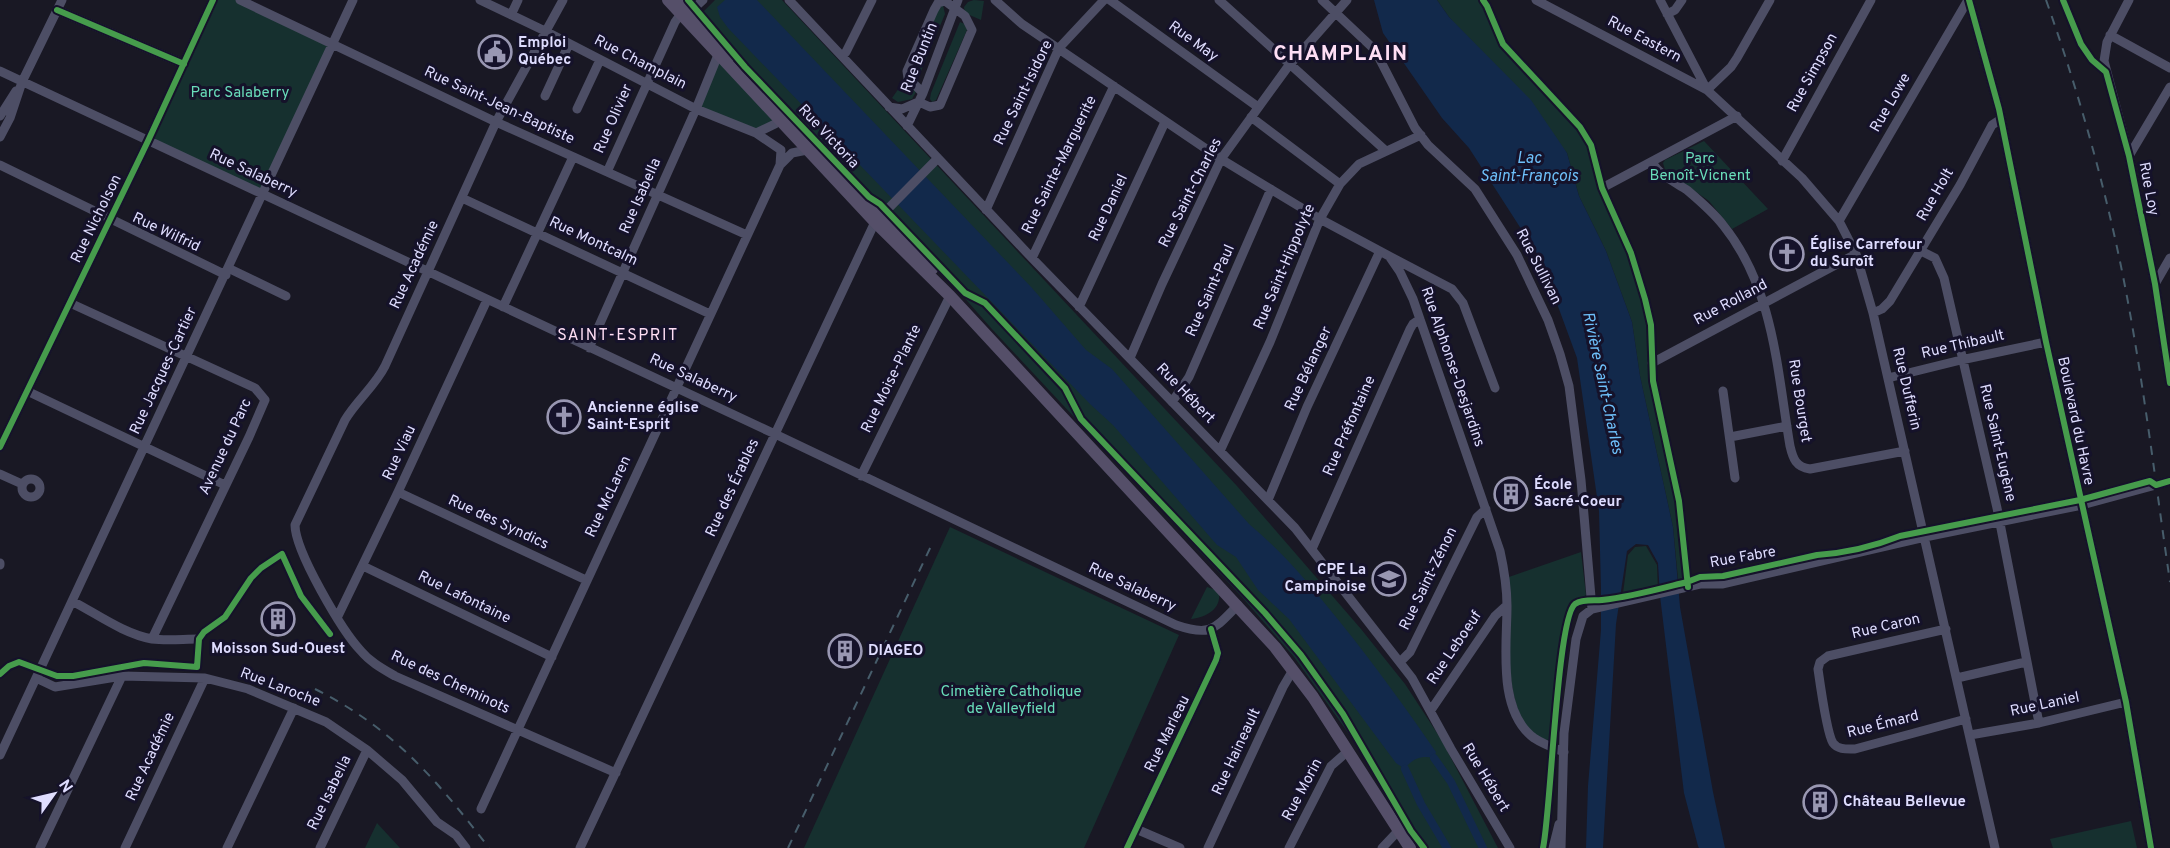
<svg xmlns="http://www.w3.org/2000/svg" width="2170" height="848" viewBox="0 0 2170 848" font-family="Overpass,sans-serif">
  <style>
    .green { fill: #16302f }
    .water { fill: #12294b }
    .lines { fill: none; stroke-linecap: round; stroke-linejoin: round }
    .canal { stroke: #12294b; stroke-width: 8 }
    .minor { stroke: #4d4e65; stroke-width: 9 }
    .major { stroke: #554f69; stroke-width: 12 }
    .rail { stroke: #475d6b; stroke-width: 2; stroke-dasharray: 9 8; stroke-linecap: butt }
    .cycleway-casing { stroke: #15122a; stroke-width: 10 }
    .cycleway { stroke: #469c4c; stroke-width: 6 }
    .labels { text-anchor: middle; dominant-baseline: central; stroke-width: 6; stroke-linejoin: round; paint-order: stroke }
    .street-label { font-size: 15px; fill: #dedcfe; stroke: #15122a }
    .poi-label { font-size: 15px; font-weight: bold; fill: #dedcfe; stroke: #15122a; text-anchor: start }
    .park-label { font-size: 15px; fill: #69ddba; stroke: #15122a }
    .water-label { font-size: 16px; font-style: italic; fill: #6ec0fa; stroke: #15122a }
    .neighbourhood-label { font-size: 16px; letter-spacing: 1.5px; fill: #fedef4; stroke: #15122a }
    .district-label { font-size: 21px; font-weight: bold; letter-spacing: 1.5px; fill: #fedef4; stroke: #15122a }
  </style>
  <rect width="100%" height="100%" fill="#191824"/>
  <!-- green -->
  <path class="green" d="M213,0H240L333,44L263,196L148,141Z
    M715,0H782L1237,486L1361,629L1405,684L1441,739L1498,848H1420L1371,765L1294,657L1241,596L991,328L881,203L745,67L700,15Z
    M974,0L984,1L981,20L965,13L964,7L968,2Z
    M1437,0H1483L1487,6L1503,44L1580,127L1591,145L1602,188L1631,253L1645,299L1651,325L1653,381L1679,501L1687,577L1678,579L1673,527L1640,376L1632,322L1606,251L1579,196L1567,153L1449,17Z
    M943,5L945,14L919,76L913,80L910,77L911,69L939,7Z
    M960,22L967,25V30L936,100L932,102L930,99L931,93Z
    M718,55L779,121L756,133L696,109Z
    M904,81L917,90L912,99L898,102L892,98Z
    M1704,141L1768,209L1732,229L1709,201L1665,170L1663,163L1665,160Z
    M950,527L1179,635L1084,848H804Z
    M1646,546L1657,565L1658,592L1622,601L1628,555L1635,547Z
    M1581,552L1586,595L1572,605L1565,615L1551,740C1498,739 1509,613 1509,577Z
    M1207,587L1216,590L1219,594C1221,610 1204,618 1191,619Z
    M2131,821L2137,848H2053L2050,839Z
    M377,823L400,848H365Z"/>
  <!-- water -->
  <path class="water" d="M725,0H757L1032,288L1086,350L1112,369L1249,524C1284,553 1312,587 1340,622C1374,664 1405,707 1436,752L1434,758C1422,755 1412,758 1405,769L1396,763L1289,619L1258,590L1236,557L1217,545L1113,425L1090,404L728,28L720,17L717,7Z
    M1374,0H1437L1449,17L1531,100L1567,153L1579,196L1606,251L1632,322L1640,376L1673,527L1680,607L1713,792L1725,848H1699L1698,846L1684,793L1660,596L1658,563L1648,545L1636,544L1627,551L1616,624L1603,848H1586L1588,786L1601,630V589L1599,511L1577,358L1552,290L1536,252L1469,148L1442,118L1383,33Z"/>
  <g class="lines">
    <!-- canal -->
    <path class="canal" d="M1434,758L1451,782L1483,848
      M1405,769L1421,804L1447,848"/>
    <!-- minor -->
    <path class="minor" d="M240,0L496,122L747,235
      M480,0L545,31L696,109L756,133L781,150L780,165L481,809
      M563,0L496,122L385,366C375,386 357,400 345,420L295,525C295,551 342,631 361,651C370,662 383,669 395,676L616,773
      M789,0L1032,258L1295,528L1412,678L1451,749L1510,848
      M995,0L1022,24L1221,159L1320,219L1389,256L1400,272L1413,299L1500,551C1504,569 1507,588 1507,606C1507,645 1497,711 1534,738C1543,744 1554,748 1564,752
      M1110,0L1258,107
      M1219,0L1386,151
      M1322,0L1375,50L1415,128L1428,145L1475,189L1517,255L1548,320L1560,354L1569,386L1581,480L1592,609
      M1536,0L1707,90L1731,67L1737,58L1770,0
      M1660,0L1707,90L1802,178L1839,221L1856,254L1873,313L1995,848
      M1969,0L1999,109L2046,342L2126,702L2151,848
      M2129,0L2107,42L2104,61L2129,156L2155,284L2170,383
      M57,10L184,64
      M691,11L703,0
      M1667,14L1675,10L1682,0
      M511,15L518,0
      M2110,35L2170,68
      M842,56L846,52L872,0
      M0,71L775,434L1176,625C1211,637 1214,629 1238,605
      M545,96L569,44
      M919,102L930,107L940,105L972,30L965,16L945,1L938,3L934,10L907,71L908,78L923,93
      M889,107L902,109L918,102
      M577,109L600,60
      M0,116L16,91
      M1251,117L1340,184
      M907,126L923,93L958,0
      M756,133L775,124L785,116
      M0,137L10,118L22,82L62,0
      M2129,156L2170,87
      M1782,161L1871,0
      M1652,162C1659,175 1675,182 1687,190C1700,201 1713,212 1723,225C1774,288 1777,370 1790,446C1793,459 1796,467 1810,469L1905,451
      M0,165L226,275
      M780,165L792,153L807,150
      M607,172L675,22L680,15
      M1602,188L1737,116
      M462,198L710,314
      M986,210L1059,48L1104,0
      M1839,221L1968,0
      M1921,251L1935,258L1944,278L1997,508L2039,723
      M1389,256L1452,289L1463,303L1495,388
      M1032,258L1114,86
      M228,268L286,296
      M2155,284L2170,258
      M70,303L255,388L265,400L249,437L152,639
      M503,307L573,157
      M1079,307L1165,122
      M1873,313L1882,309L1890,301L1960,185L1992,125L2001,119
      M589,348L696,109L718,55
      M1130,358L1162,284L1221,159L1287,68L1347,0
      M1652,363L1856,254
      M1888,378L1961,360L2046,342
      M27,391L225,485
      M1723,391L1735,478
      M1172,402L1189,377L1271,189
      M1730,437L1787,426
      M0,447L148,141L213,0
      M1220,451L1270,342L1320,219L1340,184L1359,164L1421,135
      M0,474L22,484
      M861,476L950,296
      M22 488a9 9 0 1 1 18 0a9 9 0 1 1-18 0Z
      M398,492L586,580
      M1268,500L1307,407L1380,251
      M1312,549L1410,329L1413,324L1420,319
      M0,563V565
      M363,566L552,657
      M72,601C97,614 124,634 152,639C168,641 183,639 199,639
      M337,618L398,492L487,300
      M1946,629L1828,656L1820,662L1818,669C1820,683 1827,734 1833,743C1838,750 1847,749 1855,749L1966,719
      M1400,662L1410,652L1477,517L1486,509
      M36,678L55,687L122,676L205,678L248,689L326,722L367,750L402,780L437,822L456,835L466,848
      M1957,678L2026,662
      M1431,710L1495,616L1507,605
      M1970,735L2039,723L2126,702
      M0,755L353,0
      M1136,829L1180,848
      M40,848L122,676
      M125,848L205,678
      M227,848L294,708
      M320,848L367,750
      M580,848L875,222L938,158
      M1127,848L1216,660L1218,653L1211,629
      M1208,848L1283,687L1293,670
      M1289,848L1331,766L1348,751
      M1382,848L1399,830
      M1553,848L1559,824
      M1561,848L1564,733L1576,639L1583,616L1592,609L1700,584H1722L1925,537L2082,505L2170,481"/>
    <!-- major -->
    <path class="major" d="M668,0L875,222L950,296L1275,647L1313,697L1410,848
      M682,0L730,56
      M758,86L932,269"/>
    <!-- rail -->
    <path class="rail" d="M2046,0C2078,90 2104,182 2123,276C2143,377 2155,480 2170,582
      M315,689C393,728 437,780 489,848
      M788,848L932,544"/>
    <defs>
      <path id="cycleway" d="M688,0L745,67L869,197L880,204L965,293L985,303L1065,388L1081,419L1265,613L1301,655L1343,714L1411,831L1424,848
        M1483,0L1487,6L1503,44L1580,127L1591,145L1602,188L1631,253L1645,299L1651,325L1653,381L1679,501L1688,587
        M1969,0L1999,109L2046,342L2126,702L2151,848
        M2063,0L2081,44L2092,60L2106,72L2129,156L2155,284L2170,383
        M57,10L184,64
        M0,447L148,141L213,0
        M0,674L9,666L19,662L57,676H73L144,663L197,667L199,639L204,632L225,617L251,578L261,568L282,554L301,596L330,634
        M1127,848L1216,660L1218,653L1211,629
        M1543,848C1551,812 1557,618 1575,604C1583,599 1594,601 1602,600C1631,597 1659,589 1687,582L1700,577L1723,576L1817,555C1844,553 1875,546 1900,536L2080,500L2150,481L2156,485L2170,481"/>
    </defs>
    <!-- cycleway casing -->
    <use href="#cycleway" class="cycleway-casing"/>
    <!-- cycleway -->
    <use href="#cycleway" class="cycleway"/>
  </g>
  <!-- icons -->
  <defs>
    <symbol id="civic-ring" viewBox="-11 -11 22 22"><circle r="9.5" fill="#15122a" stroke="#9997b2" stroke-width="1.5"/><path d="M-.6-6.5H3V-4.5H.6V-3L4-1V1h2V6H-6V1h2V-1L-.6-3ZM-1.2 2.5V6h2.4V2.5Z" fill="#9997b2"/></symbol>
    <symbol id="church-ring" viewBox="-11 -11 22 22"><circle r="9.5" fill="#15122a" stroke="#9997b2" stroke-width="1.5"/><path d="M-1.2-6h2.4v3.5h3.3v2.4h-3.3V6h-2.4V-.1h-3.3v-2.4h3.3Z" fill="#9997b2"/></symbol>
    <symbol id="building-ring" viewBox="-11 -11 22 22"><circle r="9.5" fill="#15122a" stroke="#9997b2" stroke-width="1.5"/><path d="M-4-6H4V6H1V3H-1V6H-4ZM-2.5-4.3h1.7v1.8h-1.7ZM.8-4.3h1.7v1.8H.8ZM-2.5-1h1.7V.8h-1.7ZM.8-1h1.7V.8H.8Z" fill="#9997b2"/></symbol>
    <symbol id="school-ring" viewBox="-11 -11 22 22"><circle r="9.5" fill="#15122a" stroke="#9997b2" stroke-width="1.5"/><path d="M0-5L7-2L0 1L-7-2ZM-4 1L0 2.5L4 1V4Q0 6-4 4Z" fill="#9997b2"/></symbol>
  </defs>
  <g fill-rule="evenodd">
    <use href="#civic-ring" x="476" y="33" width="38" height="38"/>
    <use href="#church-ring" x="1768" y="235" width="38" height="38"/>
    <use href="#church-ring" x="545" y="398" width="38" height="38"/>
    <use href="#building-ring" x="1492" y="475" width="38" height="38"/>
    <use href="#school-ring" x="1370" y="560" width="38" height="38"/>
    <use href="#building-ring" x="259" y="600" width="38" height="38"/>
    <use href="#building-ring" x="826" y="632" width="38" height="38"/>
    <use href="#building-ring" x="1801" y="783" width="38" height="38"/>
  </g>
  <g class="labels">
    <!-- street labels -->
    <g class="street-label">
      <text transform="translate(1644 40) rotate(28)">Rue Eastern</text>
      <text transform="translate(1193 42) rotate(36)">Rue May</text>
      <text transform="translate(920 58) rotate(-68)">Rue Buntin</text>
      <text transform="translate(640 63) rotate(27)">Rue Champlain</text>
      <text transform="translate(1813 73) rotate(-61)">Rue Simpson</text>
      <text transform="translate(1024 93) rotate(-64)">Rue Saint-Isidore</text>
      <text transform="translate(1891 103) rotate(-60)">Rue Lowe</text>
      <text transform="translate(499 106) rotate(25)">Rue Saint-Jean-Baptiste</text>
      <text transform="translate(614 119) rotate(-66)">Rue Olivier</text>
      <text transform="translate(828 137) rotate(47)">Rue Victoria</text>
      <text transform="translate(1060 165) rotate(-64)">Rue Sainte-Marguerite</text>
      <text transform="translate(253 174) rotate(25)">Rue Salaberry</text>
      <text transform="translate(2148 189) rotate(79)">Rue Loy</text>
      <text transform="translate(1191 193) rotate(-63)">Rue Saint-Charles</text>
      <text transform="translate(1936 195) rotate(-60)">Rue Holt</text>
      <text transform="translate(641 196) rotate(-66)">Rue Isabella</text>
      <text transform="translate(1109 208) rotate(-65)">Rue Daniel</text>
      <text transform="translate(97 219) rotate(-64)">Rue Nicholson</text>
      <text transform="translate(166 233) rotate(25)">Rue Wilfrid</text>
      <text transform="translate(593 242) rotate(25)">Rue Montcalm</text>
      <text transform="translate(415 265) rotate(-65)">Rue Académie</text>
      <text transform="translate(1285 267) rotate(-67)">Rue Saint-Hippolyte</text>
      <text transform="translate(1538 267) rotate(63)">Rue Sullivan</text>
      <text transform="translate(1211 291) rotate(-66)">Rue Saint-Paul</text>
      <text transform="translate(1731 303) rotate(-28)">Rue Rolland</text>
      <text transform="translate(1963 345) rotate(-13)">Rue Thibault</text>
      <text transform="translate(1452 367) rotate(71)">Rue Alphonse-Desjardins</text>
      <text transform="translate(1309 369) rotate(-65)">Rue Bélanger</text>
      <text transform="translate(164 371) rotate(-65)">Rue Jacques-Cartier</text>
      <text transform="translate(693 379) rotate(25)">Rue Salaberry</text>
      <text transform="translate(892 379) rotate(-64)">Rue Moise-Plante</text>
      <text transform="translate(1906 389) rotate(77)">Rue Dufferin</text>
      <text transform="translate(1185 394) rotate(46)">Rue Hébert</text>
      <text transform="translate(1799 401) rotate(81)">Rue Bourget</text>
      <text transform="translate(2075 421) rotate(78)">Boulevard du Havre</text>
      <text transform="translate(1350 426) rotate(-66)">Rue Préfontaine</text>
      <text transform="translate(1997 443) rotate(77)">Rue Saint-Eugène</text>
      <text transform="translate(226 447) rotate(-65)">Avenue du Parc</text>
      <text transform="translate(400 453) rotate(-65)">Rue Viau</text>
      <text transform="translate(733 488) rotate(-65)">Rue des Érables</text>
      <text transform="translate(609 497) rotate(-65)">Rue McLaren</text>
      <text transform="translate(498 523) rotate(25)">Rue des Syndics</text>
      <text transform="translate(1743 558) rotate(-10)">Rue Fabre</text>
      <text transform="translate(1429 579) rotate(-64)">Rue Saint-Zénon</text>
      <text transform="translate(1132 588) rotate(25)">Rue Salaberry</text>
      <text transform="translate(464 598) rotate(26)">Rue Lafontaine</text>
      <text transform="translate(1886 627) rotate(-13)">Rue Caron</text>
      <text transform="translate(1455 648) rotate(-56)">Rue Leboeuf</text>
      <text transform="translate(450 683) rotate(25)">Rue des Cheminots</text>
      <text transform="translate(280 688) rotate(21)">Rue Laroche</text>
      <text transform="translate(2045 705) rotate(-12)">Rue Laniel</text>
      <text transform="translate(1883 725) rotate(-14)">Rue Émard</text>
      <text transform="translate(1168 734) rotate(-64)">Rue Marleau</text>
      <text transform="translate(1237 752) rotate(-65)">Rue Haineault</text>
      <text transform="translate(151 757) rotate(-65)">Rue Académie</text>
      <text transform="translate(1485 778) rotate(59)">Rue Hébert</text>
      <text transform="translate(1303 790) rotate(-62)">Rue Morin</text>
      <text transform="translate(330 793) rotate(-64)">Rue Isabella</text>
    </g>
    <!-- poi labels -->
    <g class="poi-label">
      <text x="518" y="43">Emploi<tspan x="518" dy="17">Québec</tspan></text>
      <text x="1810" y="245">Église Carrefour<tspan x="1810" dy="17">du Suroît</tspan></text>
      <text x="587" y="408">Ancienne église<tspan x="587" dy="17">Saint-Esprit</tspan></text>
      <text x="1534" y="485">École<tspan x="1534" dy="17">Sacré-Coeur</tspan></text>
      <text x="1366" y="570" text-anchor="end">CPE La<tspan x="1366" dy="17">Campinoise</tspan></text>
      <text x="278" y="649" text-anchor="middle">Moisson Sud-Ouest</text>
      <text x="868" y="651">DIAGEO</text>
      <text x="1843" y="802">Château Bellevue</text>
    </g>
    <!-- park labels -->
    <g class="park-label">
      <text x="240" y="93">Parc Salaberry</text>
      <text x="1700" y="159">Parc<tspan x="1700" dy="17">Benoît-Vicnent</tspan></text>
      <text x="1011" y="692">Cimetière Catholique<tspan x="1011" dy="17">de Valleyfield</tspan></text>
    </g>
    <!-- water labels -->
    <g class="water-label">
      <text x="1529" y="159">Lac<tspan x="1529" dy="18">Saint-François</tspan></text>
      <text transform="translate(1602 383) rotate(78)">Rivière Saint-Charles</text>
    </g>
    <!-- neighbourhood labels -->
    <g class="neighbourhood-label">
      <text x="618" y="336">SAINT-ESPRIT</text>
    </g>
    <!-- district labels -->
    <g class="district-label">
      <text x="1341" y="54">CHAMPLAIN</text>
    </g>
  </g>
  <!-- north arrow -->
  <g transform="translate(54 794) rotate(56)" stroke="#15122a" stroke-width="4.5" paint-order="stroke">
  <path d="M0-4.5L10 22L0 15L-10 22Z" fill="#dedcfe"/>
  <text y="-9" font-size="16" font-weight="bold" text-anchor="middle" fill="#dedcfe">N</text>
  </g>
</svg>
